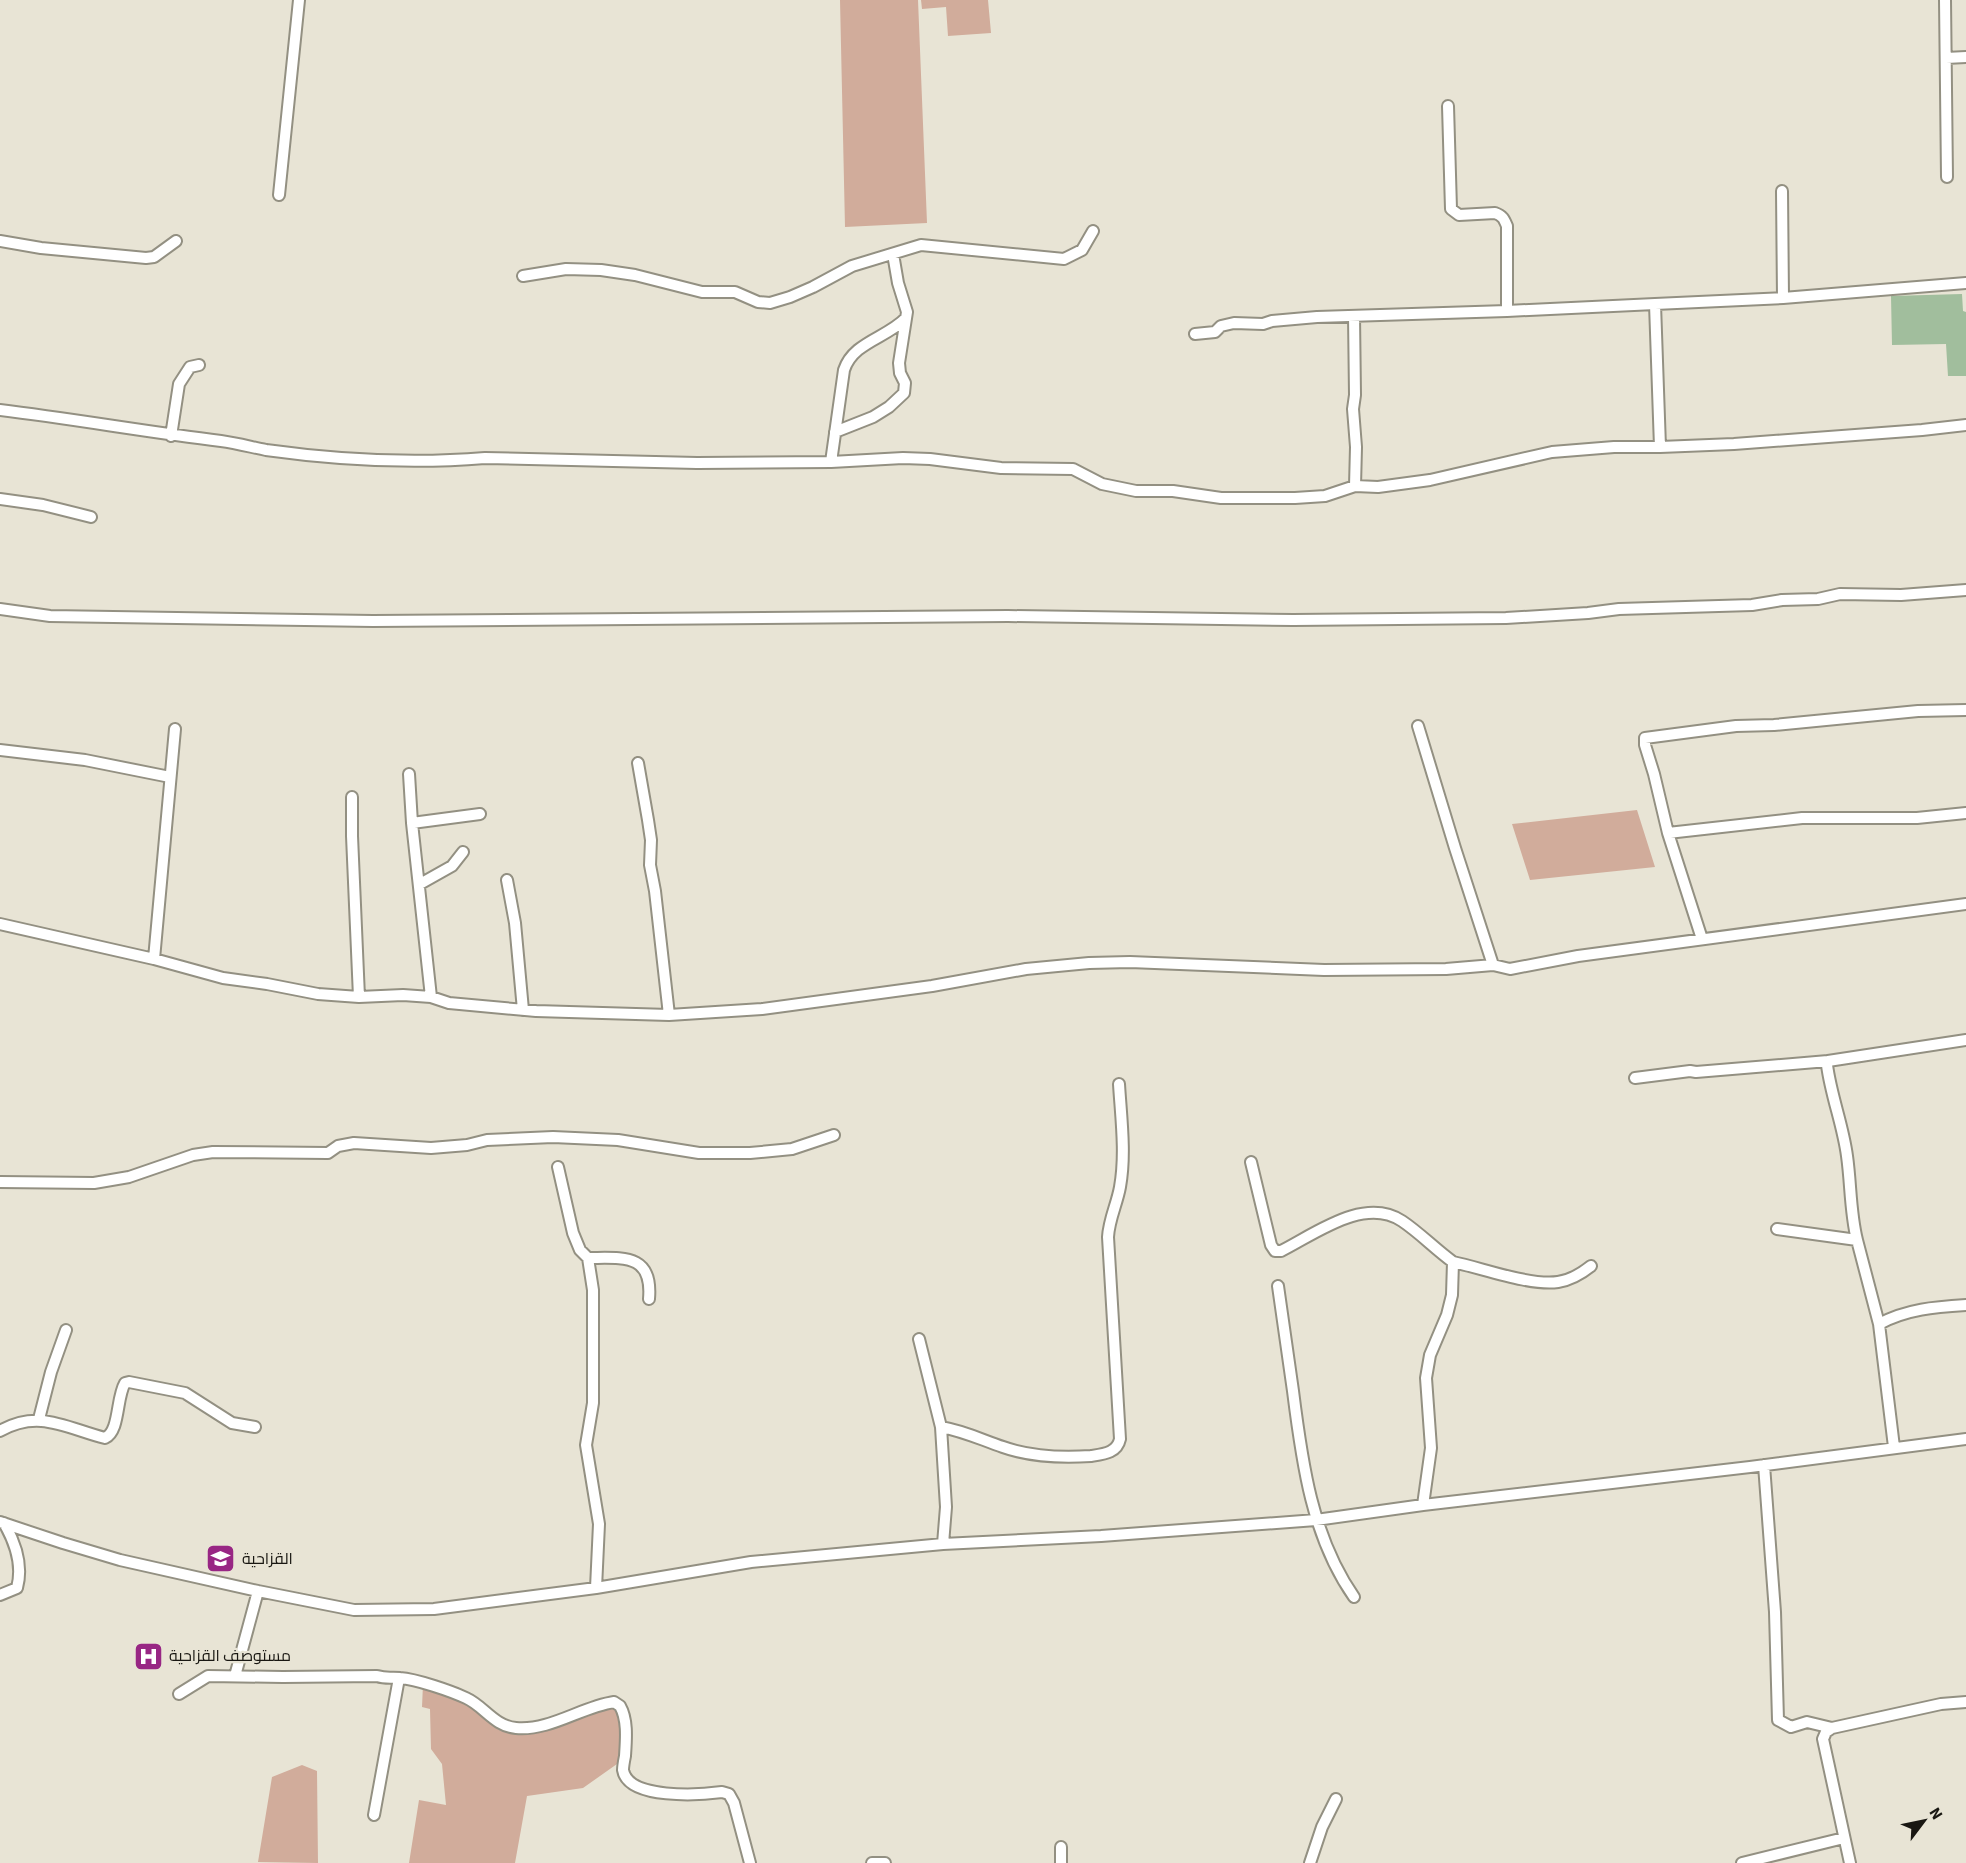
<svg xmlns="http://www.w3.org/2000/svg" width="1966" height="1863" viewBox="0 0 1966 1863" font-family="'Source Sans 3',Cairo,sans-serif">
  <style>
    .green { fill: #d1ac9b }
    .water { fill: #a1be9d }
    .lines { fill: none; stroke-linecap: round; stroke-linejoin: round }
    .minor-casing { stroke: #939082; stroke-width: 14 }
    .minor { stroke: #fff; stroke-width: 10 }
    .labels { text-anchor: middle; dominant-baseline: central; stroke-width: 4.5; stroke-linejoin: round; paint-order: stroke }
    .poi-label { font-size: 16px; fill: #191712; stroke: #e8e4d5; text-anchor: start }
  </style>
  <rect width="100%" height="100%" fill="#e8e4d5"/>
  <!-- green -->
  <path class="green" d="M840,0H918L927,223L845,227Z
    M921,0H988L991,33L948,36L946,7L922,9Z
    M1637,810L1655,867L1530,880L1512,824Z
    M423,1684L459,1687L458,1695L490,1716L528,1728L614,1702L625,1720V1736L617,1764L583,1788L527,1796L515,1863H409L419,1800L446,1805L442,1764L431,1749L430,1709L422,1707Z
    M302,1765L317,1771L318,1863L258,1862L272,1777Z"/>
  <!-- water -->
  <path class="water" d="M1962,294L1963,311L1966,312V376H1948L1946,344L1892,345L1891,296Z"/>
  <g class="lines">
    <defs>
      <path id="minor" d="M1945,0L1947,177
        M1946,58L1966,57
        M1448,106L1451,209L1459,215L1495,213C1503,216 1504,219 1507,226V311L1655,304
        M1782,191L1783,298L1966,283
        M279,195L299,0
        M0,241L41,248L146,258L154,257L176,241
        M523,276L566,269L601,270L635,275L702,292H735L758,302L770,303L790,297L813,287L852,266L921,245L1064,259L1082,250L1093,231
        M1783,298L1655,304L1660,447L1734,444L1922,430L1966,425
        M1354,316L1355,395L1353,409L1356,447L1355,486
        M1195,334L1215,332L1221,326L1234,323L1263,324L1272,321L1317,317L1507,311
        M0,410C74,419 147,432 221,441C236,443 251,447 266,450C338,460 413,464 485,458L697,463L831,462L903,458L930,459L1001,468L1073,469L1102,484L1136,491H1173L1221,498H1295L1325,496L1355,486L1378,487L1430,480L1552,452L1614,447H1660
        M835,432L873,417L889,407L904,393L905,383L900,373L899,363L907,312L898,283L893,254
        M171,436L179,384L190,367L199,365
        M831,462L844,370C853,342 887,338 906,318
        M0,499L43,505L91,517
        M0,609L50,616L373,621L1008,616L1293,620L1506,618L1588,613L1619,609L1752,605L1782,600L1818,599L1840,594L1901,595L1966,590
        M1966,710L1918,711L1774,725L1736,726L1645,738V745L1654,774L1668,833L1802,818H1917L1966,813
        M1418,726L1455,848L1493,965
        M0,750L85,760L170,777
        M638,763L648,820L651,840L650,865L655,891L669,1015
        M409,774L412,823L431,997
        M352,797V836L359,997
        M412,823L480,814
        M1668,833L1702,939
        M507,880L515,923L523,1010
        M420,884L452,866L463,852
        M0,924L154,959L223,978L267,984L318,994L359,997L403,995L431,997L449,1003L536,1011L669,1015L762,1009L932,986L1026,969L1089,963L1130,962L1324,970L1446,969L1493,965L1510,969L1578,956L1966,904
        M154,959L175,729
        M1635,1078L1690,1071L1696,1072L1828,1061
        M1251,1162L1271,1245L1275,1251H1281C1315,1234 1364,1196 1402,1221C1420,1233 1435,1249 1453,1262
        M558,1167L573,1233L580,1250L588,1258L593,1290V1403L586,1445L599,1524L596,1588
        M0,1182L94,1183L129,1177L193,1155L213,1152L328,1153L338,1146L354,1143L431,1148L467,1145L487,1140L553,1137L618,1140L699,1153H750L792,1149L834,1135
        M1777,1229L1857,1240L1879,1324L1894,1447
        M1857,1240C1850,1212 1851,1184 1847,1156C1843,1125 1831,1096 1827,1065L1828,1061L1966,1040
        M588,1258C623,1258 653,1253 649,1299
        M1278,1286C1283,1321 1288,1356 1293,1391C1302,1463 1312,1537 1354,1597
        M1879,1324C1907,1309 1935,1307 1966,1305
        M919,1339L941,1427L946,1507L943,1544
        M39,1419L51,1372L66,1330
        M941,1427C964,1431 982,1440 1003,1447C1031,1457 1061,1458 1091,1456C1104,1454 1117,1453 1120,1439L1108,1237C1109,1219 1117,1204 1120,1187C1126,1154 1121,1117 1119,1084
        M0,1431C39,1409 66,1428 105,1438C120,1431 116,1398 125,1383L129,1382L185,1393L232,1423L255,1427
        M1764,1465L1775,1612L1778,1720L1791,1727L1807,1722L1832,1728
        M1423,1505L1431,1448L1426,1378L1430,1355L1447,1315L1452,1295L1453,1262C1482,1268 1530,1286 1558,1282C1571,1280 1581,1274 1591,1266
        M0,1522L63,1543L120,1560L258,1591L354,1610L434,1609L596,1588L751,1562L943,1544L1101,1536L1316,1520L1423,1505L1750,1467L1966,1439
        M0,1595L17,1588C23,1566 15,1542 4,1523
        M235,1676L258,1591
        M179,1694L208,1676L283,1677L377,1676C386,1679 392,1677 400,1678C416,1679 451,1691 466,1698C484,1706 494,1726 516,1728C550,1731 581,1707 614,1702L620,1706C628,1720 626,1740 625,1756C624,1761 623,1766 623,1770C628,1800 700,1795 722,1792L729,1794L734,1803L750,1863
        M374,1815L399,1678
        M872,1863H885
        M1061,1863V1847
        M1310,1863L1322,1827L1336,1799
        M1742,1863L1844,1838
        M1850,1863L1823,1739L1826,1732L1832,1728L1941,1704L1966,1702"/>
    </defs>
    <!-- minor casing -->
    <use href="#minor" class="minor-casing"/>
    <!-- minor -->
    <use href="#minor" class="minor"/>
  </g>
  <!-- icons -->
  <defs>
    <symbol id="school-square" viewBox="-11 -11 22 22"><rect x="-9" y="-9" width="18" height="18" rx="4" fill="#982684" stroke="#e8e4d5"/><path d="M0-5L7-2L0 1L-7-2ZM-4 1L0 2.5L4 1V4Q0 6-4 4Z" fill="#fff"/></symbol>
    <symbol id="hospital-square" viewBox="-11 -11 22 22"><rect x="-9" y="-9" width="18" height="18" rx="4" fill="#982684" stroke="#e8e4d5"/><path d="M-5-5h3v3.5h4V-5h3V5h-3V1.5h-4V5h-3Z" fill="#fff"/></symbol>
  </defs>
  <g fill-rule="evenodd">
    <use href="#school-square" x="204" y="1542" width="33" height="33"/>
    <use href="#hospital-square" x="132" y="1640" width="33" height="33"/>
  </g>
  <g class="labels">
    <!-- poi labels -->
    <g class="poi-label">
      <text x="242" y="1559">القزاحية</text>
      <text x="169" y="1656">مستوصف القزاحية</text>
    </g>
  </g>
  <!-- north arrow -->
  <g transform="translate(1924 1821) rotate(58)" stroke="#e8e4d5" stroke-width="4.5" paint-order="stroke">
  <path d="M0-4.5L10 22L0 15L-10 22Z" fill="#191712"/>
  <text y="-9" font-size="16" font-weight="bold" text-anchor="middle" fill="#191712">N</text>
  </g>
</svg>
